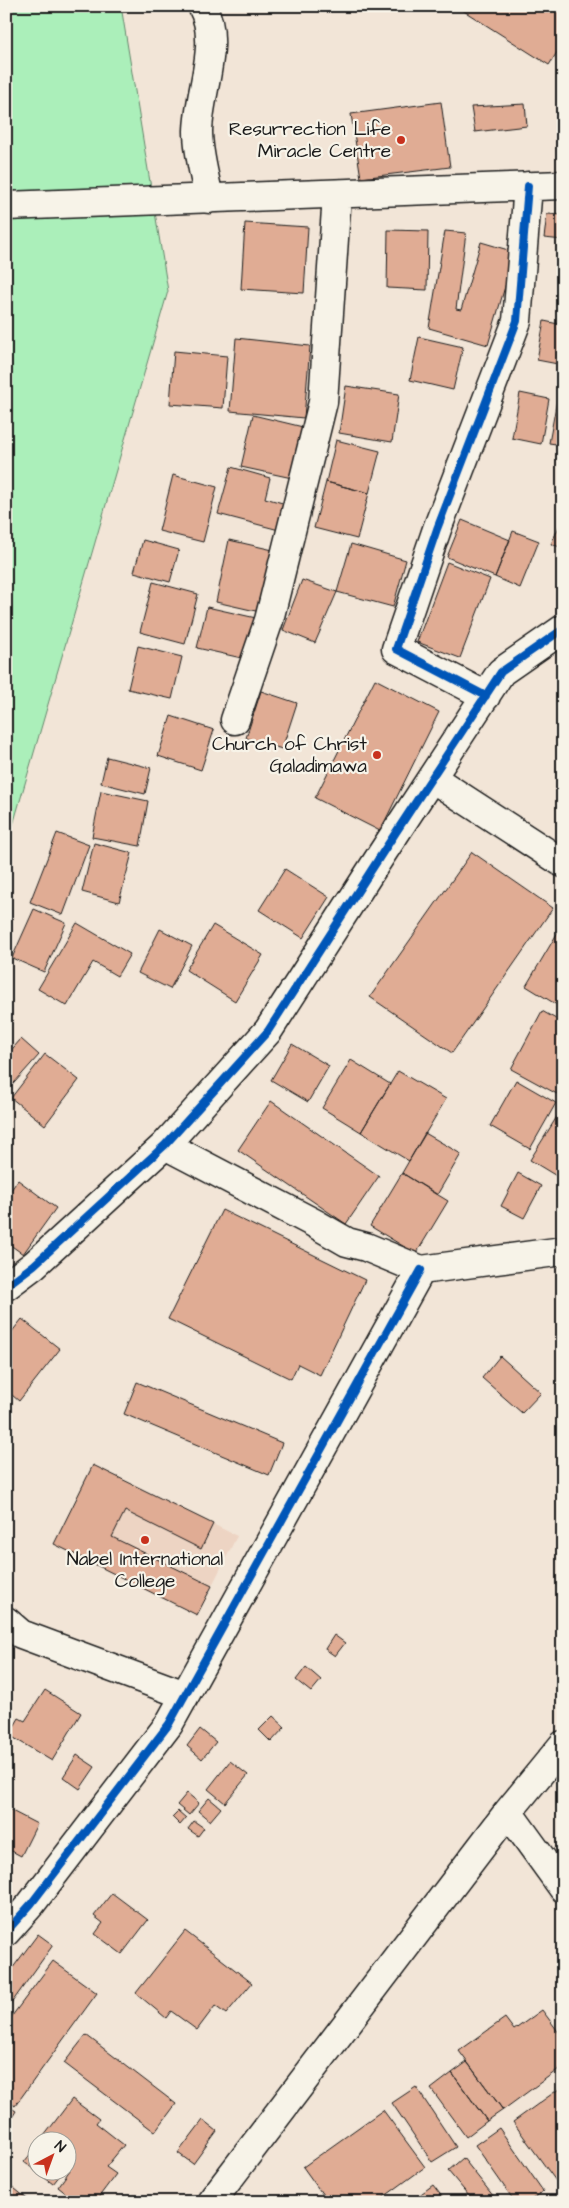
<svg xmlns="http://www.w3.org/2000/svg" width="569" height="2208" viewBox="0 0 569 2208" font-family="'Architects Daughter',sans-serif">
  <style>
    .built { fill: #edd4c3 }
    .green { fill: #abefba; stroke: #64866b }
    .building { fill: #e0ac94; stroke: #1c1c1c }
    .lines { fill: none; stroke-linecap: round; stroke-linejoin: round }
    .street-casing { stroke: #1c1c1c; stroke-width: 31 }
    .street { stroke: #f7f3e8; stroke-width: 28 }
    .cycleway-casing { stroke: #f7f3e8; stroke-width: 11 }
    .cycleway { stroke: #0057b8; stroke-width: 8 }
    .poi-dot { fill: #c8321e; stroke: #f7f3e8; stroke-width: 2 }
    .labels { text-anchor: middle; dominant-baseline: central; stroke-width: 4.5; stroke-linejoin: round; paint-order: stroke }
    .poi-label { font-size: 19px; fill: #1c1c1c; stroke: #f7f3e8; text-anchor: end }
  </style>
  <rect width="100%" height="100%" fill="#f2e5d7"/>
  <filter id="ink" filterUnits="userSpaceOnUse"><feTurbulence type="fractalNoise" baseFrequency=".02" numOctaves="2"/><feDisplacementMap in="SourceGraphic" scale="10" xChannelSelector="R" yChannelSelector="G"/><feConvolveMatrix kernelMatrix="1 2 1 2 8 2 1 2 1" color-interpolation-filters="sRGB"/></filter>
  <g filter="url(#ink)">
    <!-- built -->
    <path class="built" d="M93,1465L237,1536L197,1615L54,1544Z"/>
    <!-- green -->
    <path class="green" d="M6,6H121L168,291L6,849Z"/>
    <!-- building -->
    <path class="building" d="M456,6H563V43L549,65Z
      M441,102L450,167L361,178L351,114Z
      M525,104L527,126L475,132L471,107Z
      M547,214L563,215V240L544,238Z
      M245,223L308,227L304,293L241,289Z
      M388,230L428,231L427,290L387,288Z
      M445,231L466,233L456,309L461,310L481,242L515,252L488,345L429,328Z
      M544,321L563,325V365L537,360Z
      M419,337L463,347L453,390L410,380Z
      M236,338L310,346L304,418L230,411Z
      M174,351L227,356L223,408L170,404Z
      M346,386L399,394L392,442L339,433Z
      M520,393L549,399L541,444L512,438Z
      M557,400L563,401V445L549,443Z
      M253,415L303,427L292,478L241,467Z
      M336,440L380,451L369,493L326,482Z
      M231,467L270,478L265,498L286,504L279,530L218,514Z
      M173,475L217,487L203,542L159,531Z
      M326,482L369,493L357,539L314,528Z
      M563,518V548L551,544Z
      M462,520L510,540L495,577L447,557Z
      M513,531L539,541L520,588L495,577Z
      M143,540L179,550L170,582L134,572Z
      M229,540L273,550L260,612L216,602Z
      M351,544L406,560L393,607L337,592Z
      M447,562L490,579L460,658L417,642Z
      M302,580L337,592L315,643L283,630Z
      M153,582L198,594L185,644L140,632Z
      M207,607L256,618L246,659L197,648Z
      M138,646L182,657L172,699L128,689Z
      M375,679L439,712L380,831L315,798Z
      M261,691L297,703L282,749L246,738Z
      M171,716L214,730L201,770L158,756Z
      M107,757L151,768L145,794L101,783Z
      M101,791L148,801L140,846L92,837Z
      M57,833L89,845L63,915L30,902Z
      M94,843L132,853L119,902L82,892Z
      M472,852L553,908L452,1053L370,997Z
      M285,869L329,897L303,938L259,910Z
      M34,909L66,923L44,972L12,958Z
      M77,923L130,954L117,976L93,962L67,1006L38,989Z
      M213,925L263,955L235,1001L186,970Z
      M160,929L192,946L170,989L138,973Z
      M558,932L563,935L562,1008L526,986Z
      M542,1011L563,1023V1084L557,1094L511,1069Z
      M21,1039L39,1055L6,1092V1056Z
      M292,1044L329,1066L308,1102L271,1080Z
      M45,1054L79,1080L45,1125L11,1098Z
      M351,1060L390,1084L361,1132L322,1108Z
      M398,1071L446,1099L409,1161L361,1132Z
      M516,1080L556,1103L530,1149L490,1126Z
      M271,1101L379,1176L346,1224L238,1150Z
      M563,1107V1180L530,1160Z
      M425,1133L461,1154L437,1195L402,1173Z
      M402,1173L448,1201L416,1254L370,1226Z
      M518,1173L541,1186L524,1218L501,1206Z
      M18,1180L56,1208L23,1254L6,1242V1197Z
      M222,1210L365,1280L320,1375L298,1364L291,1379L168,1319Z
      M22,1319L60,1349L19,1401L6,1390V1339Z
      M500,1356L541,1393L522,1413L482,1378Z
      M137,1382L282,1443L269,1475L124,1414Z
      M93,1465L213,1524L201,1549L125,1511L112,1537L212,1586L197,1615L54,1544Z
      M334,1635L345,1643L335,1656L325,1649Z
      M306,1667L321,1680L311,1692L296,1680Z
      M45,1690L81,1713L52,1761L9,1735L19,1718L25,1721Z
      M273,1716L285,1727L271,1742L259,1730Z
      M200,1729L216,1742L202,1759L187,1746Z
      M77,1755L95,1767L80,1789L63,1777Z
      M230,1761L248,1775L225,1803L208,1789Z
      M187,1793L199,1803L189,1815L177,1805Z
      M209,1798L221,1808L210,1821L198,1811Z
      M6,1808L37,1824L21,1856L6,1848Z
      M178,1811L186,1818L180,1825L172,1817Z
      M194,1821L204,1828L198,1836L188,1829Z
      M112,1893L148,1920L122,1954L95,1934L103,1923L94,1916Z
      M185,1931L252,1983L226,2014L215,2006L197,2030L171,2011L166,2018L136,1993Z
      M38,1934L53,1945L10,2005L6,2003V1977Z
      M53,1961L97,1993L15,2106L6,2100V2024Z
      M542,2010L563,2038V2066L503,2110L459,2051L505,2018L514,2030Z
      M86,2035L176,2104L155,2132L64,2063Z
      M467,2062L503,2110L487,2121L452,2073Z
      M452,2073L487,2121L466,2137L431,2089Z
      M563,2086V2176L556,2181L513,2122Z
      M416,2087L456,2147L432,2162L392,2103Z
      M72,2099L99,2119L96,2123L124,2145L106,2167L116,2174L95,2202H77L58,2187L70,2170L68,2168V2140H41Z
      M6,2105L16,2111L6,2127Z
      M383,2110L425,2167L377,2202H328L303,2167Z
      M203,2120L217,2131L193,2164L178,2153Z
      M499,2128L543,2191L528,2202H515L475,2145Z
      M38,2145V2170H64L53,2184L24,2162Z
      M463,2158L498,2202H474L448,2171Z
      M9,2184L31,2202H6V2187Z
      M433,2185L446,2202H410Z"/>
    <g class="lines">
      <defs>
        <path id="street" d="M202,6C222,42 199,91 198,131C198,154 205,176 209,199
          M6,206L563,185
          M486,696L396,649L437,529L517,321L528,186
          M235,720L269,620L323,402L337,194
          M432,778L563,863
          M165,1145L314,1223L347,1242L366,1247L421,1270L563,1251
          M6,1286L34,1265L165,1145L268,1031L383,852L501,672L563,629
          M6,1621L21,1634L185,1695
          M508,1812L563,1888
          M6,1932L31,1904L169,1724L421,1270
          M211,2202L508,1812L563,1745"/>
      </defs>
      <!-- street casing -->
      <use href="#street" class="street-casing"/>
      <!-- street -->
      <use href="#street" class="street"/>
      <defs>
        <path id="cycleway" d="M486,696L396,649L437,529L517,321L528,186
          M6,1286L34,1265L165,1145L268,1031L383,852L501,672L563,629
          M6,1932L31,1904L169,1724L421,1270"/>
      </defs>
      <!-- cycleway casing -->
      <use href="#cycleway" class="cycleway-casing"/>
      <!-- cycleway -->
      <use href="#cycleway" class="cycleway"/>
    </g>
  </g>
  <!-- markers -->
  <g class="poi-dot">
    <circle cx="401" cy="140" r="5"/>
    <circle cx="377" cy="755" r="5"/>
    <circle cx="145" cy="1540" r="5"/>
  </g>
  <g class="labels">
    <!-- poi labels -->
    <g class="poi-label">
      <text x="391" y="129">Resurrection Life<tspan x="391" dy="22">Miracle Centre</tspan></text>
      <text x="367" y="744">Church of Christ<tspan x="367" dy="22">Galadimawa</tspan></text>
      <text x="145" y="1559" text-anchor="middle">Nabel International<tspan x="145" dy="22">College</tspan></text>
    </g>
  </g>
  <!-- margin -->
  <rect width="569" height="2208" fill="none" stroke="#f7f3e8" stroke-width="25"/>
  <rect x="12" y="12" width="544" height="2183" fill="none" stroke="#1c1c1c" stroke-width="2" filter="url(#ink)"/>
  <!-- north arrow -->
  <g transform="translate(52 2156) rotate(41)"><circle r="24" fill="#f7f3e8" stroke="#9f9d96"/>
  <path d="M0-4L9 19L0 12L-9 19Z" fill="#c8321e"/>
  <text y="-8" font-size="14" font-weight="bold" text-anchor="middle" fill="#1c1c1c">N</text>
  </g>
</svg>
